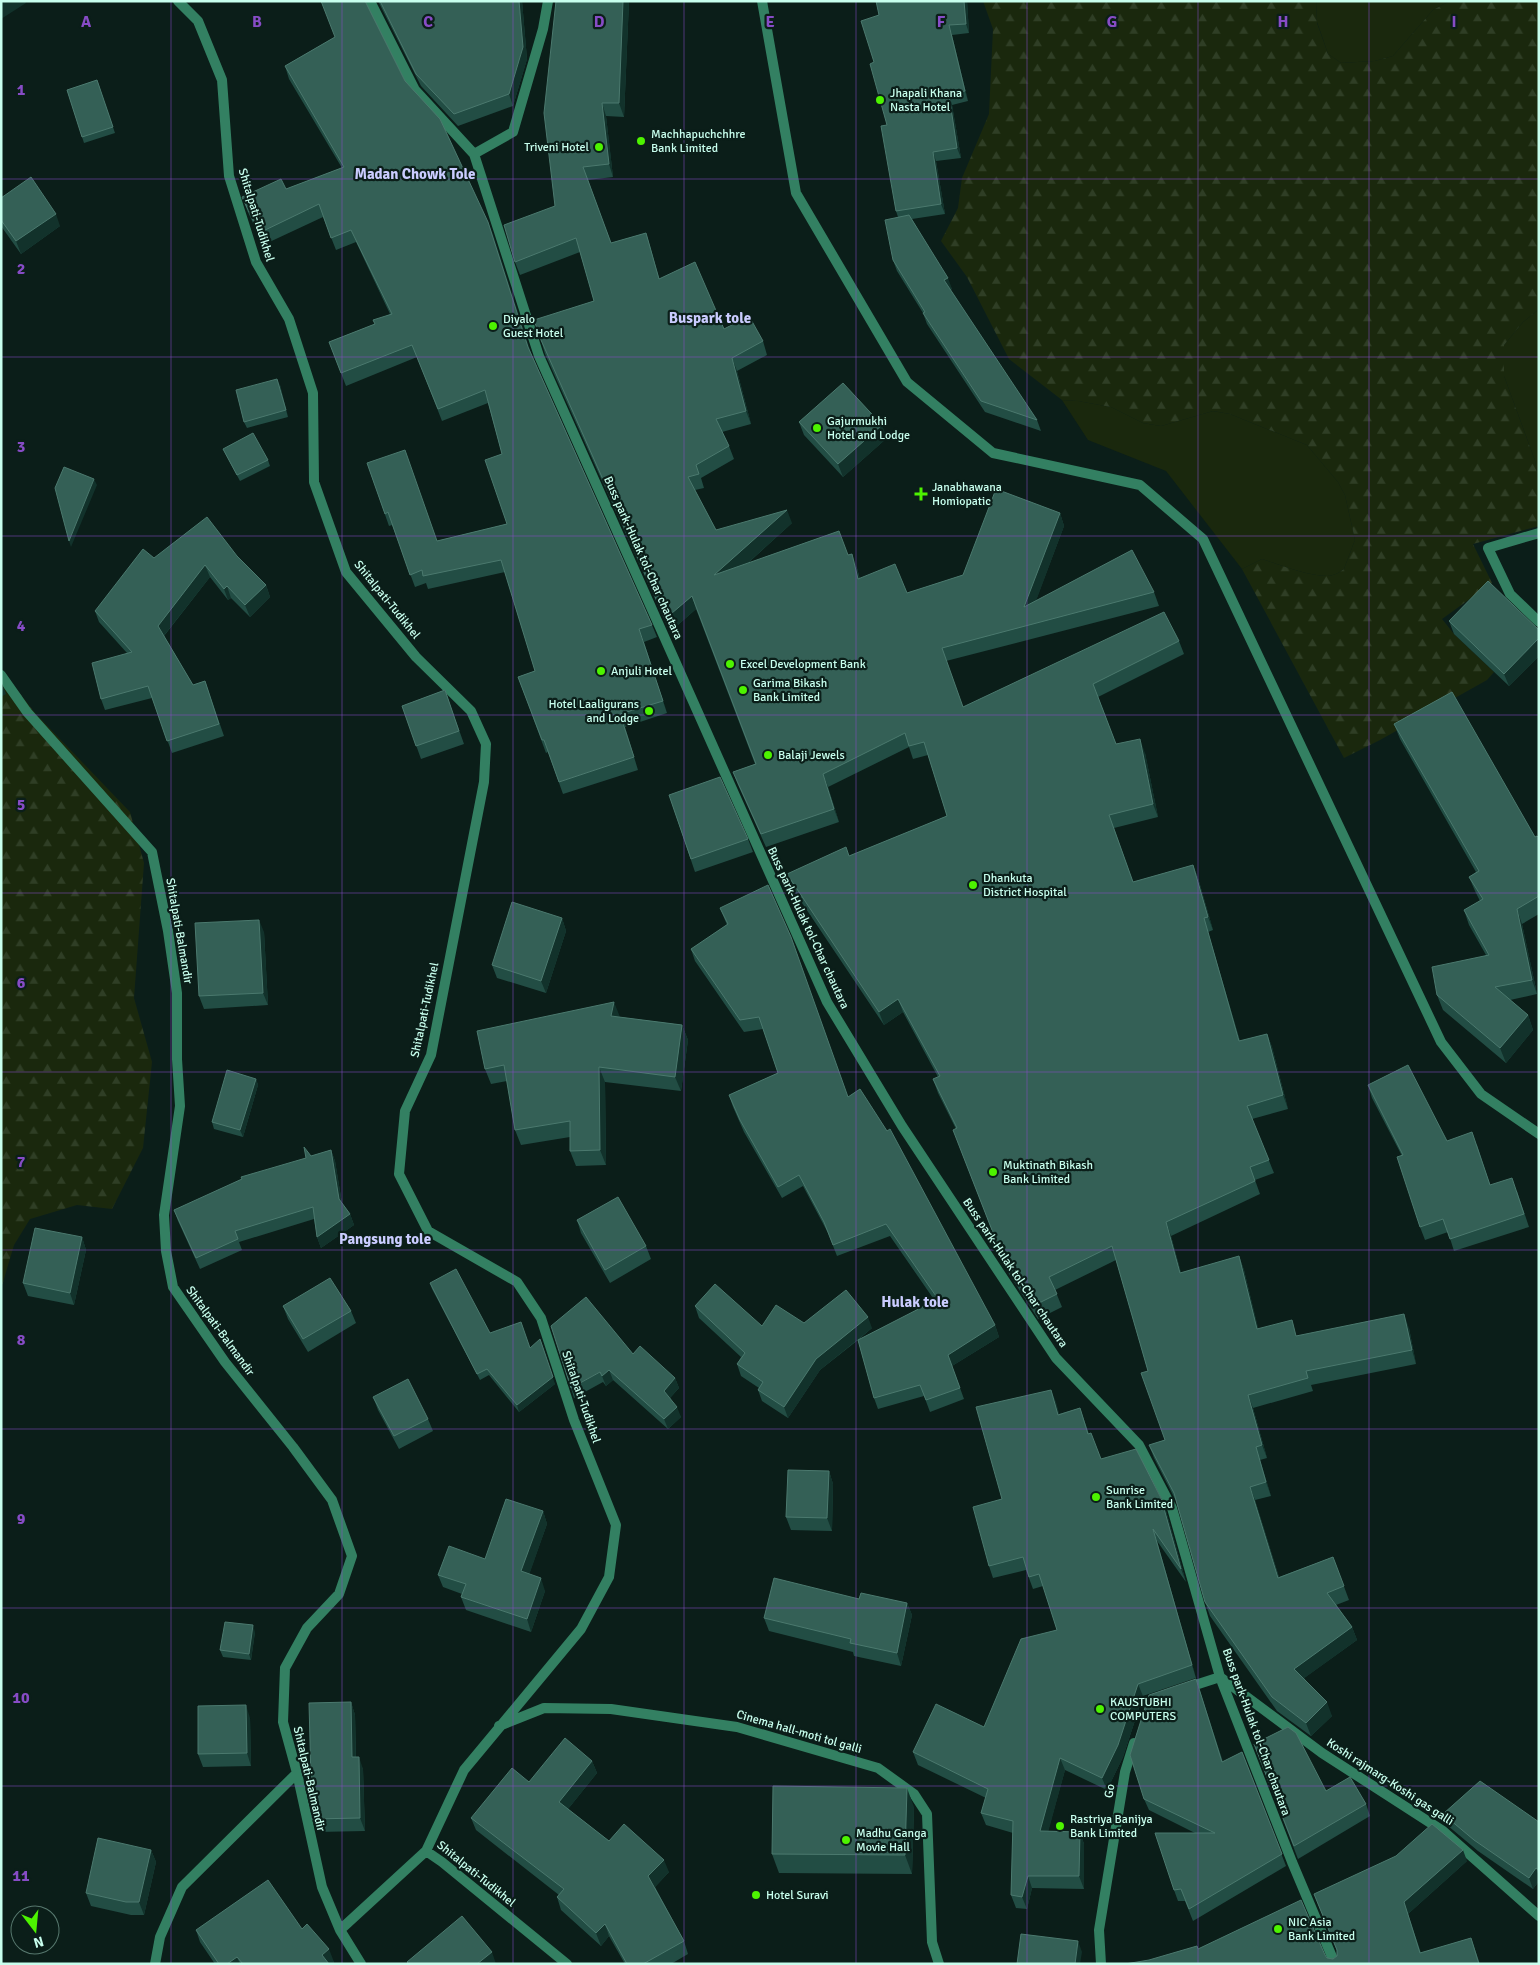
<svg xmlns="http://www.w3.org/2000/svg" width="1540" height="1965" viewBox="0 0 1540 1965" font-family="Signika,sans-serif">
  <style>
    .grass { fill: #1a280d }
    .forest { fill: url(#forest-firs) }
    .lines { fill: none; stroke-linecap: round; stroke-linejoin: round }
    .lane { stroke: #338062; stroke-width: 10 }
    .street { stroke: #338062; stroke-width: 10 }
    .wall { fill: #224d44 }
    .shaded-wall { fill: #12322b }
    .building { fill: #346056; stroke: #4b796e }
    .grid { fill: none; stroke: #874cc6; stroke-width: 1; stroke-opacity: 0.55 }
    .poi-dot { fill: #4df300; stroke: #0b1e19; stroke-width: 2 }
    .labels { text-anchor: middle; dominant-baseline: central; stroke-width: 4.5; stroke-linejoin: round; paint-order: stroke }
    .poi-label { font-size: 12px; fill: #c8ffee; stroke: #0b1e19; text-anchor: start }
    .street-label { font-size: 12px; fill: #c8ffee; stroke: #0b1e19 }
    .quarter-label { font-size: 15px; font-weight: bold; fill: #caccff; stroke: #0b1e19 }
    .grid-label { font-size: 16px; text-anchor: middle; font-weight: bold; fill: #874cc6; stroke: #0b1e19; stroke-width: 4.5; stroke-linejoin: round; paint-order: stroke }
  </style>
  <defs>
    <pattern id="forest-firs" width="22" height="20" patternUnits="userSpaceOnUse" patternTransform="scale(1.25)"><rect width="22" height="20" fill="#1a280d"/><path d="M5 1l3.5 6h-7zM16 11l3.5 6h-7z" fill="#2f3e25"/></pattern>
  </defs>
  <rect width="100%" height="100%" fill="#0b1e19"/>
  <!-- grass -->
  <path class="grass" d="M1316,1H1450L1433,10L1393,56L1375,61L1341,63L1328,54L1317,22Z
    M1539,309V484L1535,461L1504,376V345L1523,322Z
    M1062,400L1078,401L1111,407L1143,423L1161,426L1213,411L1230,414L1307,445L1338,482L1345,495L1355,540L1344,569C1341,571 1337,574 1333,575C1319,580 1277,564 1262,559L1242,569L1166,471L1088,440Z"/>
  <!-- forest -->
  <path class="forest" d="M983,1H1316L1317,23L1328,54L1341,63L1375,61L1393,56L1433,10L1450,1H1539V309L1523,322L1504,345V376L1535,461L1539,484V526L1473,544L1492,583L1442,619L1454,634L1494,672L1487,680L1380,740L1344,758L1242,569L1262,559C1277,564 1319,580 1333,575C1337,574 1341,571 1344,569L1355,540L1345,495L1338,482L1307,445L1230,414L1213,411L1161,426L1143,423L1111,407L1078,401L1062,400L1009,359L967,277L941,241L958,208L962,178L989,114L993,29Z
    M1,669L35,713L130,812L144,863L134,998L152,1062L143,1148L112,1209L77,1205L30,1219L14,1245L1,1289Z"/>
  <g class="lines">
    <!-- lane -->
    <path class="lane" d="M1539,533L1488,548L1510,594L1539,622"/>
    <!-- street -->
    <path class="street" d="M178,1L198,21L222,80L229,176L256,262L289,319L313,393L314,482L346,572L416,657L471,711L486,744L484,782L431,1055L405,1111L399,1174L428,1231L517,1282L541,1318L574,1420L616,1525L609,1577L581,1629L464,1770L426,1851L442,1862L567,1964
      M370,1L415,90L474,154
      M548,1L543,29L513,132L474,154L539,356L827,1002L902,1126L1056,1358L1139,1445L1172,1508L1220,1677L1292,1862L1335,1964
      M762,1L796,193L907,382L993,453L1140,485L1203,539L1441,1042L1481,1094L1539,1134
      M1,675L27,712L152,852L168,931L177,993V1059L180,1106L164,1215L166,1251L173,1287L225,1362L293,1447L332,1500L352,1556L339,1594L307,1628L285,1668L283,1722L297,1773L322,1887L340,1930L361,1964
      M1186,1688L1220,1677L1322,1753L1443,1831L1539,1916
      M499,1726L544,1708L611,1709L737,1727L878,1768L914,1794L927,1814L932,1942L939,1964
      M340,1930L426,1851
      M155,1964L160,1937L182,1887L297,1773
      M1101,1964L1099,1930L1125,1772L1134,1743"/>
  </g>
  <!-- wall -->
  <path class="wall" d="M378,1H522L527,59L513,106L458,126L421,86Z
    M629,1L624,117L606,116L613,177L588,180L611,243L646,233L650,246L659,278L724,329L763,341L767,355L737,371L751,424L722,432L729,446L734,459L701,478L704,488L695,490L716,530L792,523L747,564L848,555L857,568L860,579L907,593L963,575L1060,513L1064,526L1036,600L1154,592L1159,606L946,661L963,707L1179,641L1184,654L1098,697L1116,744L1145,753L1158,817L1114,828L1133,882L1193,865L1198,878L1213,930L1208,932L1240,1041L1267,1034L1272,1047L1288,1109L1252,1119L1274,1173L1255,1180L1260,1194L1171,1236L1181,1273L1239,1256L1244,1270L1258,1329L1297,1336L1409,1328L1416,1364L1311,1385L1313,1391L1253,1408L1267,1458L1260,1460L1271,1496L1255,1500L1279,1577L1333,1557L1349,1600L1336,1605L1352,1627L1357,1640L1304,1678L1332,1716L1311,1736L1277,1711L1210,1616L1205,1602L1176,1501L1154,1458L1149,1445L1165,1440L1148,1371L1116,1260L1055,1290L1062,1307L1038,1319L1009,1274L958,1143L956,1129L938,1093L933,1079L938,1077L903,1012L884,1025L792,888L787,874L850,856L947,816L928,755L913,759L909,747L828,787L839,822L766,847L738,785L733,772L755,764L696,609L670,632L545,354L541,340L594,301L580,252L520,275L515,262L555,206Z
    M876,1H967L969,33L952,35L968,101L952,105L961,158L936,161L945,214L912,219L952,289L950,290L1037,420L1041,431L985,412L927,324L923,313L897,271L893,260L898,217L896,211L887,125L874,62L879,15Z
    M335,37L405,81L488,222L530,351L652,625L657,637L644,642L667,713L625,727L638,770L563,794L548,752L546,753L518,677L535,671L505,572L428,589L426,583L415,587L392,525L389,526L367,463L437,541L507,524L502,454L488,403L442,421L417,357L346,386L329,342L375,324L390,314L356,242L336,250L323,217L263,245L247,210L242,197L286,189L342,168L289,79L285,66Z
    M97,80L115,133L84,143L67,90Z
    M1,198L60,226L21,254L1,226Z
    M280,385L288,417L247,428L244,422Z
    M799,422L887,438L843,477L804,435Z
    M223,449L268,460L270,466L240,481L226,455Z
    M237,556L266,585L270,597L250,617L231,598L228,600L210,577L164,636L193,685L205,681L224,736L172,753L152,698L105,710L101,699L127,653L99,622L95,611L154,558Z
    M1449,621L1539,630V656L1509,686L1454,634Z
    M445,690L464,744L421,759L402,706Z
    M1394,724L1535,837L1539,838V914L1522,924L1537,994L1510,1000L1528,1015L1533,1030L1506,1063L1443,1010L1437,995L1486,955L1469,925L1464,910L1480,901L1475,891L1469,877L1476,872L1400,739Z
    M669,795L748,839L753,852L695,872Z
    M720,908L848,1097L995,1325L999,1337L952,1366L964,1399L930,1412L924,1396L878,1409L874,1398L858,1340L820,1370L788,1418L762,1401L758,1390L759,1388L741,1376L737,1364L741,1357L699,1318L695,1306L762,1326L804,1323L872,1328L858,1340L935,1301L890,1236L837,1256L828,1233L803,1186L782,1198L744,1132L733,1107L729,1095L778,1073L763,1029L744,1032L695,961L691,949L727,925Z
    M562,918L566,931L546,993L497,978L492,965Z
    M264,932L268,1005L204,1009L199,996Z
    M620,1017L682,1025L688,1040L681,1091L605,1082L606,1165L576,1166L570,1151V1137L521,1145L515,1130L507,1081L491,1084L485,1069Z
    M256,1079L258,1085L243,1137L214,1129L212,1122Z
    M1368,1085L1447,1141L1477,1145L1490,1185L1517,1191L1529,1227L1454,1251L1448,1232L1425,1240L1420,1227L1402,1156L1372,1098Z
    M331,1150L335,1161L342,1203L350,1214L354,1225L321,1248L317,1237L314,1219L239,1242L242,1250L200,1269L178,1221L174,1210L311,1156Z
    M577,1220L646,1246L651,1259L610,1283L581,1233Z
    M82,1237L86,1250L74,1305L28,1296L23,1283Z
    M430,1283L490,1333L530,1348L555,1384L519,1412L489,1375L480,1380L432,1289Z
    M283,1306L351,1311L356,1323L308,1352L288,1319Z
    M633,1354L675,1378L679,1388L670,1398L681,1417L668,1429L613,1380L606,1386L603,1382L574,1398L571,1388Z
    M1051,1390L1059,1414L1080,1408L1089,1434L1101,1459L1166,1511L1186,1582L1157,1541L1196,1678L1143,1696L1123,1757L1107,1790L1065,1770L1048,1831L1080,1832L1084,1844V1889L1032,1888L1027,1909L1016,1908L1011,1895L1013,1833L986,1825L981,1813L986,1798L918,1765L913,1752L984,1727L1057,1630L1043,1586L1033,1589L1026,1570L993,1578L989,1566L1002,1499Z
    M373,1397L428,1419L433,1431L399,1449L378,1410Z
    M829,1471L833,1484L832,1531L791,1530L786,1517Z
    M543,1511L547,1524L529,1574L545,1591L531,1632L466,1610L461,1597L462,1594L443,1587L438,1575L485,1559Z
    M859,1599L907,1603L912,1615L901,1666L854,1656L853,1652L769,1631L764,1618Z
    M255,1632L251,1660L223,1657L220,1650Z
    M1200,1691L1223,1762L1242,1752L1286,1866L1193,1921L1185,1901H1178L1174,1890L1195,1833L1149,1810L1144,1799Z
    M351,1702L355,1715L356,1757L363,1769L365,1831L317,1832L312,1819Z
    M250,1718L251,1766L203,1767L198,1754Z
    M1259,1757L1326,1791L1366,1804L1370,1816L1298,1859Z
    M592,1761L597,1773L568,1809L609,1841L669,1872L655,1887L684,1941L688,1954L671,1964H625L609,1936L601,1946L561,1910L557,1897L559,1895L476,1830L471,1818L529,1782Z
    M914,1807L912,1874L779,1873L772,1854Z
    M1443,1814L1539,1822V1881L1533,1889L1478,1851L1447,1825Z
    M151,1850L156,1862L144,1915H131L91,1906L86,1893Z
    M1467,1861L1408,1914L1421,1953L1471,1938L1480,1964L1149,1960L1198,1949L1325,1955L1327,1958L1333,1959L1337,1956V1951L1314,1894Z
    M302,1929L334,1962L332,1964H215L200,1942L196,1930Z"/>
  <!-- shaded-wall -->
  <path class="shaded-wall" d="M5,1H25L26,3L1,19V4Z
    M519,1H522L527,59L513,106L509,94Z
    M623,1H629L624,117L619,103Z
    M964,1H967L969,33L966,24Z
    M949,25L952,35L968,101L965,91Z
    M949,95L952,105L961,158L957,148Z
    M602,103L606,116L613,177L609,164Z
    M933,152L936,161L945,214L941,204Z
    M56,214L60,226L21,254L16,241Z
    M488,222L493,234L533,359L528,347Z
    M948,278L952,289L948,291L944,280Z
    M732,358L737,371L751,424L746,411Z
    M277,379L280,385L288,417L286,410Z
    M882,425L887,438L843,477L838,464Z
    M94,479L97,485L71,547L69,541Z
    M787,510L792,523L719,589L714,575Z
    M1060,513L1064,526L1029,620L1024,607Z
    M852,554L857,568L863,593L858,579Z
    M205,565L210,577L162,638L158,626Z
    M266,585L270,597L250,617L245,605Z
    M227,586L231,598L228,600L224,589Z
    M692,596L696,609L670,632L665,619Z
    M639,629L644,642L667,713Z
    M1539,638V656L1509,686L1504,674Z
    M1,681L6,694L1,697Z
    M620,714L625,727L638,770L634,757Z
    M1140,739L1145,753L1158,817L1153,804Z
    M823,774L828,787L839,822L834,809Z
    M1193,865L1198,878L1213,930L1208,917Z
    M1517,909L1522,924L1537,994L1532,980Z
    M562,918L566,931L546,993L541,981Z
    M1204,918L1208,932L1244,1055L1239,1041Z
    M259,920L264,932L268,1005L263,993Z
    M898,999L903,1012L884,1025L879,1012Z
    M614,1002L620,1017L611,1016Z
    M1528,1015L1533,1030L1506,1063L1500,1048Z
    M682,1025L688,1040L681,1091L675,1077Z
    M1267,1034L1272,1047L1288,1109L1283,1095Z
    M599,1067L605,1082L606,1165L600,1150Z
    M256,1079L258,1085L243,1137L240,1130Z
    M331,1150L335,1161L343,1210L339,1199Z
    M350,1214L354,1225L321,1248L317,1237Z
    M1166,1222L1171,1236L1185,1287L1180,1273Z
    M82,1237L86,1250L74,1305L70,1293Z
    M1239,1256L1244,1270L1262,1343L1257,1329Z
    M1404,1314L1409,1328L1416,1364L1412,1350Z
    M868,1317L872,1328L820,1370L788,1418L784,1407L816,1359Z
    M995,1325L999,1337L952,1366L948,1355Z
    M540,1339L555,1384L519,1412L517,1405Z
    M609,1370L613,1380L606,1386L602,1376Z
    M675,1378L679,1388L667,1401L664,1391Z
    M1051,1390L1056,1402L1063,1427L1058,1415Z
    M1248,1395L1253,1408L1267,1458L1262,1445Z
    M677,1407L681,1417L668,1429L664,1419Z
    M1256,1447L1260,1460L1271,1496L1266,1482Z
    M829,1471L833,1484L832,1531L827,1518Z
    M1250,1487L1255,1500L1283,1591L1278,1578Z
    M1161,1498L1166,1511L1186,1582L1181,1569Z
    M543,1511L547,1524L526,1584L521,1571Z
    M1153,1529L1157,1541L1196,1678L1192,1665Z
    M541,1578L545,1591L531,1632L527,1619Z
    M907,1603L912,1615L901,1666L897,1653Z
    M253,1625L255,1632L251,1660L249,1654Z
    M1352,1627L1357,1640L1299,1682L1294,1669Z
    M1196,1679L1200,1691L1226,1773L1222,1762Z
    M1138,1684L1143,1696L1123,1757L1107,1790L1102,1778Z
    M351,1702L355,1715L356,1770L352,1757Z
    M1327,1702L1332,1716L1311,1736L1306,1723Z
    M246,1705L250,1718L251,1766L247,1753Z
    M359,1757L363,1769L365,1831L360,1818Z
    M1060,1758L1065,1770L1045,1844L1040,1831Z
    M592,1761L597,1773L564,1814L559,1802Z
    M907,1788L914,1807L912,1874L905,1855Z
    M1080,1832L1084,1844V1889L1079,1876Z
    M151,1850L156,1862L144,1915L139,1902Z
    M1463,1850L1467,1861L1408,1914L1424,1964L1404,1902Z
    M664,1860L669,1872L653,1889L648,1876Z
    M1536,1868L1539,1876V1881L1533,1889L1529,1878Z
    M1028,1876L1032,1888L1027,1909L1022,1897Z
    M1,1922L2,1924L3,1964H1Z
    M605,1924L609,1936L601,1946L596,1933Z
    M1078,1941L1082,1952L1080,1964H1075Z
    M329,1949L334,1962L332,1964H325L322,1955Z
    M492,1952L496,1964H477Z
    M237,1957L240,1964H227Z"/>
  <!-- building -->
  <path class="building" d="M321,1H365L405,81L440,119L488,222L528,347L652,625L639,629L663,701L620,714L634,757L559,782L544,740H542L518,677L535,671L501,560L423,576L422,570L410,575L388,512L385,514L367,463L405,450L437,541L507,524L485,460L502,454L485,390L438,409L412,345L341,373L329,342L375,324L373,320L392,314L351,230L331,238L319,204L259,233L242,197L281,179L286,189L344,167L285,66L335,37Z
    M380,1H519L523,47L509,94L454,114L416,74Z
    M556,1H623L619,103H602L609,164L583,167L611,243L646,233L659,279L695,262L724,329L749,316L763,341L732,358L746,411L716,419L729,446L696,465L699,474L688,477L716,530L787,510L714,575L839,531L848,555L852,554L858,579L895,564L907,593L963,575L996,489L1060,513L1024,607L1132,550L1154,592L942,648L963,707L1164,612L1179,641L1093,684L1116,744L1140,739L1153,804L1109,815L1133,882L1193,865L1208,917L1204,918L1239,1041L1267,1034L1283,1095L1247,1106L1269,1160L1250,1167L1255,1181L1166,1222L1180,1273L1239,1256L1257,1329L1292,1320L1296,1336L1404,1314L1412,1350L1306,1371L1308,1378L1248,1395L1262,1445L1256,1447L1266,1482L1250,1487L1278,1578L1333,1557L1344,1586L1327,1593L1352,1627L1294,1669L1327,1702L1306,1723L1272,1697L1205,1602L1174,1493L1149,1445L1165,1440L1141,1373L1148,1371L1112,1246L1049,1277L1057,1294L1033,1306L1004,1261L953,1130L957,1128L933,1079L940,1076L898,999L879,1012L787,874L846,847L849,856L947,816L924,742L909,746L905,733L823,774L834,809L761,834L733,772L756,764L692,596L665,619L541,340L534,320L594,301L576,238L515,262L504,225L555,206L544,113Z
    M876,1H964L966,24L949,25L965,91L949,95L957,148L933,152L941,204L896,211L881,126L887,125L870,64L874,62L861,21L879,15Z
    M97,80L113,127L82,137L67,90Z
    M31,177L56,214L16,241L1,220V198Z
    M909,215L948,278L944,280L1037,420L981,401L923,313L925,312L893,260L885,220Z
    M277,379L286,410L244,422L236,390Z
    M843,383L882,425L838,464L799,422Z
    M253,433L268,460L237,475L223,449Z
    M64,467L94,479L69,541L55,488Z
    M207,517L237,556L266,585L245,605L227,586L224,589L205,565L158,626L193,685L205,681L219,724L167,741L148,686L101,699L92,663L132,652L95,611L143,549L154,558Z
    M1488,581L1539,630V638L1504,674L1449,621Z
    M445,690L459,731L416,746L402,706Z
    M1452,692L1535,837L1537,836L1539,838V896L1517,909L1532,980L1495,987L1528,1015L1500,1048L1437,995L1432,967L1489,955L1464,910L1483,899L1469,877L1479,871L1394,724Z
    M720,777L748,839L691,859L669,795Z
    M768,885L791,937L848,1097L860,1089L887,1131L890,1129L995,1325L948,1355L960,1388L926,1400L920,1385L874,1398L858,1340L938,1299L886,1224L833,1245L824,1222L799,1175L778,1187L740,1120L729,1095L778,1073L759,1017L740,1020L691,949L728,924L720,908Z
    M512,902L562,918L541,981L492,965Z
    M259,920L263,993L199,996L195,923Z
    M614,1002L611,1016L682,1025L675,1077L599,1067L600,1150L570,1151V1121L515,1130L504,1065L485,1069L477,1031Z
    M1408,1065L1447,1141L1472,1132L1490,1185L1512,1178L1524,1214L1450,1239L1443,1219L1420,1227L1397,1157L1403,1155L1368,1085Z
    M227,1070L256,1079L240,1130L212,1122Z
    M304,1147L311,1156L331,1150L339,1199L350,1214L317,1237L313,1207L235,1231L238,1239L196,1258L174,1210L242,1179L241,1177L306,1158Z
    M618,1197L646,1246L605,1270L577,1220Z
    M35,1228L82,1237L70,1293L23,1283Z
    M456,1269L490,1333L521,1322L530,1348L540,1339L553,1377L517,1405L487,1369L477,1374L430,1283Z
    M330,1278L351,1311L303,1339L283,1306Z
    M715,1284L762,1326L776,1305L804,1323L846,1290L868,1317L816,1359L784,1407L758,1390L763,1382L737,1364L745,1353L695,1306Z
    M586,1297L633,1354L640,1346L675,1378L664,1391L677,1407L664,1419L609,1370L602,1376L600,1372L571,1388L551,1326Z
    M408,1379L428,1419L394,1436L373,1397Z
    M1051,1390L1058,1415L1080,1408L1088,1434L1091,1433L1101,1459L1136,1449L1161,1498L1181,1569L1153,1529L1192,1665L1138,1684L1118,1745L1102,1778L1060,1758L1040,1831L1080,1832L1079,1876H1028L1022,1897L1011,1895L1013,1821L981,1813L988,1789L913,1752L936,1704L984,1727L1021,1639L1057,1630L1039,1574L1029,1577L1023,1557L989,1566L973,1507L1002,1499L976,1407Z
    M788,1470L829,1471L827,1518L786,1517Z
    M506,1499L543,1511L521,1571L541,1578L527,1619L461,1597L466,1584L438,1575L449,1546L485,1559Z
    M774,1578L859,1599L861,1593L907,1603L897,1653L850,1643L851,1639L764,1618Z
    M225,1622L253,1625L249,1654L220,1650Z
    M1196,1679L1222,1762L1242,1752L1282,1854L1189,1909L1181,1889L1174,1890L1155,1833H1215L1144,1799L1130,1755L1149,1695Z
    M351,1702L352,1757H359L360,1818L312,1819L309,1703Z
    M246,1705L247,1753L198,1754V1706Z
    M1288,1727L1296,1733L1326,1791L1350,1777L1366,1804L1294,1846L1254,1744Z
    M565,1738L592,1761L559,1802L609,1841L624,1824L664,1860L648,1876L684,1941L643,1964H627L605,1924L596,1933L557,1897L564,1889L471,1818L512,1768L529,1782Z
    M1480,1781L1539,1822V1870L1536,1868L1529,1878L1474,1840L1443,1814Z
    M773,1786L907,1788L905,1855L772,1854Z
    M1432,1824L1463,1850L1404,1902L1420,1953L1471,1938L1479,1964H1125L1149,1960L1197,1946L1198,1949L1301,1900L1325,1955L1327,1958L1333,1959L1337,1956V1950L1314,1894L1396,1856Z
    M98,1838L151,1850L139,1902H126L86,1893Z
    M268,1880L302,1929L307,1924L329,1949L322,1955L329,1964H243L237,1957L227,1964H219L196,1930Z
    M462,1916L492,1952L477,1964H409L407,1962Z
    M1021,1934L1078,1941L1075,1964H1017Z"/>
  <!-- grid -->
  <path class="grid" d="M171,1V1964M342,1V1964M513,1V1964M684,1V1964M856,1V1964M1027,1V1964M1198,1V1964M1369,1V1964M1,179H1539M1,357H1539M1,536H1539M1,715H1539M1,893H1539M1,1072H1539M1,1250H1539M1,1429H1539M1,1608H1539M1,1786H1539"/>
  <!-- markers -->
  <g class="poi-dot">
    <circle cx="880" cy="100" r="5"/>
    <circle cx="641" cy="141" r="5"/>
    <circle cx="599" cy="147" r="5"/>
    <circle cx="493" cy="326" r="5"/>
    <circle cx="817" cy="428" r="5"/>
    <path d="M918.5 486.5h5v5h5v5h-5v5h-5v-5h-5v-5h5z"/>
    <circle cx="730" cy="664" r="5"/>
    <circle cx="601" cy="671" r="5"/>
    <circle cx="743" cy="690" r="5"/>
    <circle cx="649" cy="711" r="5"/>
    <circle cx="768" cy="755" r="5"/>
    <circle cx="973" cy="885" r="5"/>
    <circle cx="993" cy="1172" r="5"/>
    <circle cx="1096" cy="1497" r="5"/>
    <circle cx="1100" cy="1709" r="5"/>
    <circle cx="1060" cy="1826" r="5"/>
    <circle cx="846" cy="1840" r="5"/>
    <circle cx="756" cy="1895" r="5"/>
    <circle cx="1278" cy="1929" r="5"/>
  </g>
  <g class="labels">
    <!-- poi labels -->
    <g class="poi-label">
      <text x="890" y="93">Jhapali Khana<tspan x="890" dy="14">Nasta Hotel</tspan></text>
      <text x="651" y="134">Machhapuchchhre<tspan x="651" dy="14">Bank Limited</tspan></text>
      <text x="589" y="147" text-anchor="end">Triveni Hotel</text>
      <text x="503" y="319">Diyalo<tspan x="503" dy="14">Guest Hotel</tspan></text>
      <text x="827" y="421">Gajurmukhi<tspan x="827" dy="14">Hotel and Lodge</tspan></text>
      <text x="932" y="487">Janabhawana<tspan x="932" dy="14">Homiopatic</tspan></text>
      <text x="740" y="664">Excel Development Bank</text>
      <text x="611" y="671">Anjuli Hotel</text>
      <text x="753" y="683">Garima Bikash<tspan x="753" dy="14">Bank Limited</tspan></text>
      <text x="639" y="704" text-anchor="end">Hotel Laaligurans<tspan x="639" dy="14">and Lodge</tspan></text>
      <text x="778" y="755">Balaji Jewels</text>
      <text x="983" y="878">Dhankuta<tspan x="983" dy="14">District Hospital</tspan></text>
      <text x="1003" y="1165">Muktinath Bikash<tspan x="1003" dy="14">Bank Limited</tspan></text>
      <text x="1106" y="1490">Sunrise<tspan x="1106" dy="14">Bank Limited</tspan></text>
      <text x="1110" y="1702">KAUSTUBHI<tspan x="1110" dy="14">COMPUTERS</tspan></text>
      <text x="1070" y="1819">Rastriya Banijya<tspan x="1070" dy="14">Bank Limited</tspan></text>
      <text x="856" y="1833">Madhu Ganga<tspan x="856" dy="14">Movie Hall</tspan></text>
      <text x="766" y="1895">Hotel Suravi</text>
      <text x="1288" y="1922">NIC Asia<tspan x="1288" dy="14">Bank Limited</tspan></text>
    </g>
    <!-- street labels -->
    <g class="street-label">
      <text transform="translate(256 215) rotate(73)">Shitalpati-Tudikhel</text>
      <text transform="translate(643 558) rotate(66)">Buss park-Hulak tol-Char chautara</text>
      <text transform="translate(387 600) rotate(51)">Shitalpati-Tudikhel</text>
      <text transform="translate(808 928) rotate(65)">Buss park-Hulak tol-Char chautara</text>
      <text transform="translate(179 931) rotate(80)">Shitalpati-Balmandir</text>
      <text transform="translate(425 1010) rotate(-78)">Shitalpati-Tudikhel</text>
      <text transform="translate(1015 1273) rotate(56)">Buss park-Hulak tol-Char chautara</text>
      <text transform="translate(220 1331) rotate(54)">Shitalpati-Balmandir</text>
      <text transform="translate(581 1397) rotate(71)">Shitalpati-Tudikhel</text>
      <text transform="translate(799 1732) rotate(16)">Cinema hall-moti tol galli</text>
      <text transform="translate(1256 1732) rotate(70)">Buss park-Hulak tol-Char chautara</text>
      <text transform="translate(309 1779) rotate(77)">Shitalpati-Balmandir</text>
      <text transform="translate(1390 1782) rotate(33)">Koshi rajmarg-Koshi gas galli</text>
      <text transform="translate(1110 1791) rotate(-81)">Go</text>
      <text transform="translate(476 1874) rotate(39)">Shitalpati-Tudikhel</text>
    </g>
    <!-- quarter labels -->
    <g class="quarter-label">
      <text x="415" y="174">Madan Chowk Tole</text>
      <text x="710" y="318">Buspark tole</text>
      <text x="385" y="1239">Pangsung tole</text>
      <text x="915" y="1302">Hulak tole</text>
    </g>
  </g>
  <g class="grid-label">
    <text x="86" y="27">A</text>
    <text x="257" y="27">B</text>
    <text x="428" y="27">C</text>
    <text x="599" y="27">D</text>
    <text x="770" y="27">E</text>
    <text x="941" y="27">F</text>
    <text x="1112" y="27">G</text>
    <text x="1283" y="27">H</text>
    <text x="1454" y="27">I</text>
    <text x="21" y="95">1</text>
    <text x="21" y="274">2</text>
    <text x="21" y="452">3</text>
    <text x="21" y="631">4</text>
    <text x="21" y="810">5</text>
    <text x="21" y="988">6</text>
    <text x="21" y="1167">7</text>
    <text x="21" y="1345">8</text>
    <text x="21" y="1524">9</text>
    <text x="21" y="1703">10</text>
    <text x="21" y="1881">11</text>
  </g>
  <!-- border -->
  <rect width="1540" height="1965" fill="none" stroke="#c8ffee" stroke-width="5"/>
  <!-- north arrow -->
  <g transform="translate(35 1930) rotate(164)"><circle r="24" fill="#0b1e19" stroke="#57786e"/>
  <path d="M0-4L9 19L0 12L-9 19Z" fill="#4df300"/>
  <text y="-8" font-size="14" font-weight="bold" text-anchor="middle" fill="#c8ffee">N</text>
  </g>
</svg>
